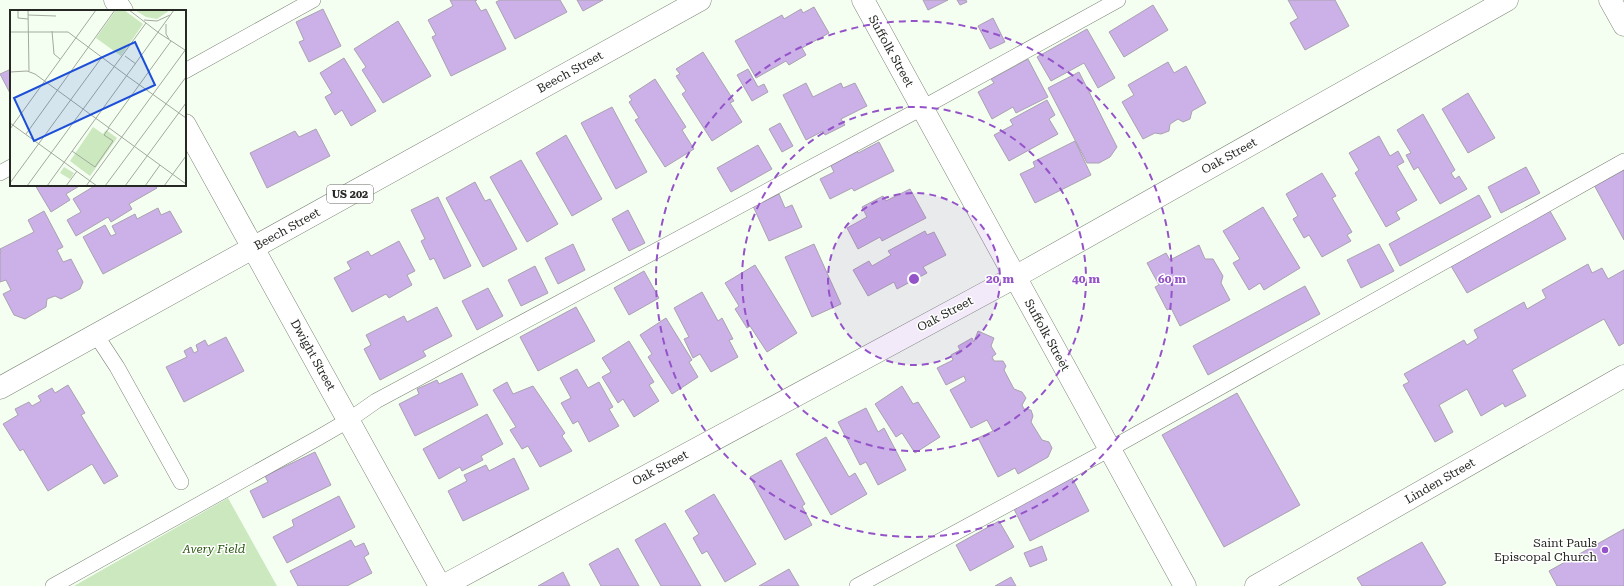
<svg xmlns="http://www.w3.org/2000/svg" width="1624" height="586" viewBox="0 0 1624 586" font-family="'Roboto Serif',serif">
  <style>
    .green { fill: #cbe8bf }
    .building { fill: #ccb0e8; stroke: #a9a2b0 }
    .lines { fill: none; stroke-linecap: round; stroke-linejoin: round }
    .lane-casing { stroke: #7e867a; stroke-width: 16 }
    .street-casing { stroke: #7e867a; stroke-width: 23 }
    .secondary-casing { stroke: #7e867a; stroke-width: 23 }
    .primary-casing { stroke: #7e867a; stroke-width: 23 }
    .lane { stroke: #fff; stroke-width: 15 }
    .street { stroke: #fff; stroke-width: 22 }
    .secondary { stroke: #fff; stroke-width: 22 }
    .primary { stroke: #fff; stroke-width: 22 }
    .ring { fill: none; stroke: #9453c8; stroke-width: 2; stroke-dasharray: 7 5 }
    .poi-dot { fill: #9453c8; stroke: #fff; stroke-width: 1.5 }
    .labels { text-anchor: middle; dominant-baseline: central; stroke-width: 3; stroke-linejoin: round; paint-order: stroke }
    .shield { fill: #fff; stroke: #666865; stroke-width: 1 }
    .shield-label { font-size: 11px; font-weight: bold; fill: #252823 }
    .street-label { font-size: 12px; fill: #252823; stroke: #fff }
    .poi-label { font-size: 12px; fill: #252823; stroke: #fff; text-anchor: end }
    .park-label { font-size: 12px; font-style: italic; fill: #29580f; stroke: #fff }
    .inset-road { fill: none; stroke: #a2a99f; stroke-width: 1 }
    .view { fill: #1d4ed8; fill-opacity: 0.15; stroke: #1d4ed8; stroke-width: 2 }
    .inset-edge { fill: none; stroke: #252823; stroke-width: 2 }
    .centre { fill: #9453c8; stroke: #fff; stroke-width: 2 }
    .ring-label { font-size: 12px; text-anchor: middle; font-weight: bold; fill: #9453c8; stroke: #fff; stroke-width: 3; stroke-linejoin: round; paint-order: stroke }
  </style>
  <rect width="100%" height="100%" fill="#f5fff1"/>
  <!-- green -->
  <path class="green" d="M228,498L277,586H74Z"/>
  <!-- building -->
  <path class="building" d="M450,0H477L475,1L481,11L486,9L506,49L451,76L432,37L436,35L428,20L453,6Z
    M500,0H560L567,12L515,39L496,2Z
    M577,0H603L583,11Z
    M923,0H948L928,10Z
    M957,0H966L967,2L960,5Z
    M1288,0H1335L1349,26L1305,50L1290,23L1298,18Z
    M1153,5L1168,30L1124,57L1109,32Z
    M814,7L829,33L802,48L806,55L789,65L786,61L756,78L735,41L782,15L784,19L801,9L803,13Z
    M323,9L341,46L309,62L299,42L304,40L296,22Z
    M993,18L1005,42L990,49L978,26Z
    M398,21L431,76L383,103L362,70L366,67L354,49Z
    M1087,29L1115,78L1098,88L1084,63L1051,81L1037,57Z
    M703,52L734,101L730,103L742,122L712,141L682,94L686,91L676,76L680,74L676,69Z
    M344,58L376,111L351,126L342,110L335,115L325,97L332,93L320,73Z
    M1028,59L1048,97L1016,113L1013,107L992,119L978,92L994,83L991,79Z
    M1168,62L1174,73L1186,66L1206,103L1192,111L1190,119L1183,122L1178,119L1170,124L1169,131L1161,134L1155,133L1143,139L1122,102L1134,95L1128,85Z
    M11,69V95L0,74Z
    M748,69L758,87L764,84L768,92L752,101L737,75Z
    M1079,72L1117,147L1110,157L1099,163H1087L1048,88Z
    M655,79L686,127L682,130L694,149L665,167L635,120L639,118L629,102L632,100L629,96Z
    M806,83L813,97L841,83L843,88L855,83L867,106L841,119L845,125L825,135L823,131L806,140L783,95Z
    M1468,93L1495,138L1468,153L1442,109Z
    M1047,100L1055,115L1049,119L1058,134L1009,161L994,135L1013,125L1010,120Z
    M612,107L647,172L616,189L581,123Z
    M1423,114L1455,170L1451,173L1455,179L1459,176L1467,189L1440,204L1418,167L1414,170L1406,155L1411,153L1397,130Z
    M780,123L793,146L782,152L769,129Z
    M316,129L330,156L267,188L250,153L295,131L299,137Z
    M566,135L602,199L572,216L536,153Z
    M1379,136L1390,156L1398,151L1404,162L1397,166L1417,200L1396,212L1400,219L1386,227L1355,173L1359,170L1349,153Z
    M1075,141L1091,175L1035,203L1020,174L1035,167L1033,162Z
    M879,142L894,171L854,191L852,188L830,199L820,179L834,172L829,162L856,148L858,153Z
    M758,145L772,169L731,192L717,168Z
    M521,160L558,224L527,242L490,177Z
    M1526,167L1540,193L1501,213L1488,187Z
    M1624,169V240L1594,185Z
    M1322,173L1336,196L1332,198L1352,232L1347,235L1351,241L1322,257L1309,235L1304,238L1293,219L1298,216L1286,194Z
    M475,182L485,201L490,199L517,249L483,267L446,198Z
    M35,185H81L66,194L70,200L51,212Z
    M96,185H155L157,188L129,204L132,209L111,222L108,217L76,236L67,220L81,212L73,199Z
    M910,189L926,218L882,241L880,237L858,249L847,228L867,217L862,207L883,196L886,201Z
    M779,194L785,208L792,205L802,227L769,241L753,206Z
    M1479,195L1491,217L1400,266L1389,244Z
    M438,197L471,266L444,279L434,258L430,260L421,241L425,239L411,210Z
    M1263,207L1300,268L1264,290L1260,283L1249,290L1233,263L1240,259L1223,231Z
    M158,208L161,215L170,211L182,232L103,274L83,237L105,225L111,236L116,234L112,226L135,214L137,219Z
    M628,210L645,243L629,251L612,219Z
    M44,211L63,247L57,250L63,262L71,259L83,282L80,289L61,299L55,296L47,299L46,307L25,319L14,315L3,294L11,290L6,280L0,282V253L1,252L0,249L34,232L28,220Z
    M1550,211L1566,239L1467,293L1451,266Z
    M925,231L927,235L934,232L946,255L923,267L927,273L897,289L894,282L868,296L853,270L869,261L872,266L891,255L888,251Z
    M399,241L415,271L407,275L412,285L389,298L386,294L352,312L334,278L351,269L347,262L368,251L371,256Z
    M573,244L585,270L558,284L545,258Z
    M814,244L841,304L812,317L785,257Z
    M1379,244L1394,271L1361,288L1347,260Z
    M1199,245L1205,259H1213L1223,276L1221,283L1230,300L1180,326L1171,308L1167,310L1155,287L1159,285L1147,263L1166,253L1170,260Z
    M1588,264L1592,273L1602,268L1608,279L1624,270V343L1619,346L1604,319L1512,370L1526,396L1505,407L1503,403L1481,416L1467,389L1439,405L1453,432L1435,442L1403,385L1409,382L1404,374L1464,340L1467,345L1478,338L1474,330L1524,302L1527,309L1546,298L1542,290Z
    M755,265L797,333L767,352L750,326L747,328L735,309L739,306L725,283Z
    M535,266L548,293L521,306L508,280Z
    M644,271L659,298L629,315L614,288Z
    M1305,286L1320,314L1208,375L1193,346Z
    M488,288L503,316L477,330L462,301Z
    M702,292L718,321L722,318L733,339L729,340L738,357L711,372L700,354L693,358L684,339L689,337L674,308Z
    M437,307L452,336L423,351L426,356L380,380L364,349L371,345L366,335L404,316L407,322Z
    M576,307L595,341L538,371L520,337Z
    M666,318L692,360L689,362L698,377L672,394L648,357L652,354L640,335Z
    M978,331L994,338L991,346L996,354L992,357L994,361H1003L1006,366L1004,370L1014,389L1022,392L1026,398L1022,405L1024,409L1031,410L1033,416L1031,422L1042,440L1049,442L1052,448L1048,457L1018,474L1015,468L998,477L978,438L993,431L987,420L971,428L950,390L966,381L964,376L946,385L937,368L953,360L951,355L960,350L958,346L972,338L974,342Z
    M226,337L244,371L184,402L166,367L187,357L184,351L191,347L194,353L198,351L196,345L205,340L208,346Z
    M629,341L654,382L649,385L659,401L634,417L623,399L618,403L602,377L611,372L602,358Z
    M577,369L588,388L599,382L613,407L609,409L619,426L589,442L578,421L573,424L561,403L571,398L560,378Z
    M462,373L478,405L415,436L399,404L419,394L417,389L437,380L439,384Z
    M507,382L513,394L533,386L565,433L562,436L572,451L540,467L528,446L522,449L510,430L516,427L493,390Z
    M68,385L85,413L81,415L118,476L104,484L92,464L48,491L23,449L20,451L3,424L18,415L15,409L29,402L32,406L41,401L38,396L52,388L55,393Z
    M902,386L913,404L918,402L940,437L915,453L902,433L896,437L875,404Z
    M1237,393L1300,505L1224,547L1162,435Z
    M866,408L878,432L884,428L906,470L878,485L866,462L860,465L838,422Z
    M487,414L503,444L481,456L483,460L462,471L460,467L439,479L423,449Z
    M826,437L849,477L855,473L867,494L831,515L796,454Z
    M315,452L331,485L263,518L250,491L268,482L265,476Z
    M514,458L529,489L463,521L448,491L467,481L464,475L486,465L489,471Z
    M781,460L805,504L802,506L812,525L785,540L750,477Z
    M1071,476L1089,511L1030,541L1012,505Z
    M714,494L756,564L725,582L707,551L702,554L693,538L699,534L685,511Z
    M339,496L355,527L287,563L273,537L294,526L292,520Z
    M999,521L1014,547L970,571L956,545Z
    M665,523L701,586H661L635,540Z
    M1624,529V586H1557L1549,571Z
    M351,540L355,547L364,543L369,554L364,557L372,573L347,586H298L290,571Z
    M1422,542L1446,583L1441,586H1362L1357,578Z
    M1042,546L1047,560L1030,567L1024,553Z
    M618,548L639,586H601L589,564Z
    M789,569L799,586H759Z
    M563,572L570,586H538Z
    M1011,577L1016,586H995Z"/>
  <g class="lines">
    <defs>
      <path id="lane" d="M185,71L313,0
        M0,173L11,167
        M96,335L117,367L181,482
        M53,586L318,438L349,420L376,401L922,108L1118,0
        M857,586L1110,449L1624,161"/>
      <path id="street" d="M863,0L1185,586
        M443,586L1015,277L1507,0"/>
      <path id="secondary" d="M115,0L122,11
        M1610,0L1624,25
        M185,125L440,586"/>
      <path id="primary" d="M0,388L700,0
        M1256,586L1624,376"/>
    </defs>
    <!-- lane casing -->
    <use href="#lane" class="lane-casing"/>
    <!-- street casing -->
    <use href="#street" class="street-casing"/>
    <!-- secondary casing -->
    <use href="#secondary" class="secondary-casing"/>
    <!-- primary casing -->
    <use href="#primary" class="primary-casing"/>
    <!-- lane -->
    <use href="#lane" class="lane"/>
    <!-- street -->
    <use href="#street" class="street"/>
    <!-- secondary -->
    <use href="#secondary" class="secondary"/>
    <!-- primary -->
    <use href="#primary" class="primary"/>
  </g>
  <!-- distance rings -->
  <circle cx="914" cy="279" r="86" fill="#9453c8" fill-opacity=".12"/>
  <g class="ring">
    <circle cx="914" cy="279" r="86"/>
    <circle cx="914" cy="279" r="172"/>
    <circle cx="914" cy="279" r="258"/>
  </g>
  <!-- markers -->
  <circle class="poi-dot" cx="1605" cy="550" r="4"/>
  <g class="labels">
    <!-- shield labels -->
    <rect class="shield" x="327" y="185" width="46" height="18" rx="3"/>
    <g class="shield-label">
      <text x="350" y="194">US 202</text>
    </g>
    <!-- street labels -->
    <g class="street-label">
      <text transform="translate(891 51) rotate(61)">Suffolk Street</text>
      <text transform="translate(570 72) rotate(-29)">Beech Street</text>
      <text transform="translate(1229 156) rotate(-29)">Oak Street</text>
      <text transform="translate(287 229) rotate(-29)">Beech Street</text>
      <text transform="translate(945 314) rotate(-28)">Oak Street</text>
      <text transform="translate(1047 335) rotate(61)">Suffolk Street</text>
      <text transform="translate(313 355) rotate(61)">Dwight Street</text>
      <text transform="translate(660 468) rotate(-28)">Oak Street</text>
      <text transform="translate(1440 481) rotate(-30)">Linden Street</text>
    </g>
    <!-- poi labels -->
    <g class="poi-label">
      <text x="1597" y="543">Saint Pauls<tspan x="1597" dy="14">Episcopal Church</tspan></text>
    </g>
    <!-- park labels -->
    <g class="park-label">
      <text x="214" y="549">Avery Field</text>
    </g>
  </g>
  <!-- overview -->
  <g transform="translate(10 10)">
    <rect width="176" height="176" fill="#f5fff1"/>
    <path d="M106,0H114L133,14L111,46L86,28ZM125,0H160L147,9L136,7ZM83,117L93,124L96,120L107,128L80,166L60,151ZM54,157L64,163L60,169L50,163Z" fill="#cbe8bf"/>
    <path class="inset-road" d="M8,0V8L18,9M18,0L19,61M119,0L149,23M18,5L46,6M134,10L147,11L160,5M156,14V24L159,29M42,21L44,44L50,49M0,22H58L117,66M149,23L175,40M115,46L126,54M0,62L17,61L25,64L176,174M117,66L176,108M0,113L87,176M98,118L161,31M0,119L86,0M16,124L105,0M62,141L85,157M85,157L103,131L94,125L99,118M0,173L92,47M17,176L136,13M37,176L164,0M56,176L67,161M76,176L176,39M95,176L176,67M115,176L176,93M135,176L150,155M154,176L176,146"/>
    <path class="view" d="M125,32L145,75L24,131L4,88Z"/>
    <rect width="176" height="176" class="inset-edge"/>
  </g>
  <circle cx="914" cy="279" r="6" class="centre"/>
  <g class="ring-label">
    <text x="1000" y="283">20 m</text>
    <text x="1086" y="283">40 m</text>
    <text x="1172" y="283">60 m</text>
  </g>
</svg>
